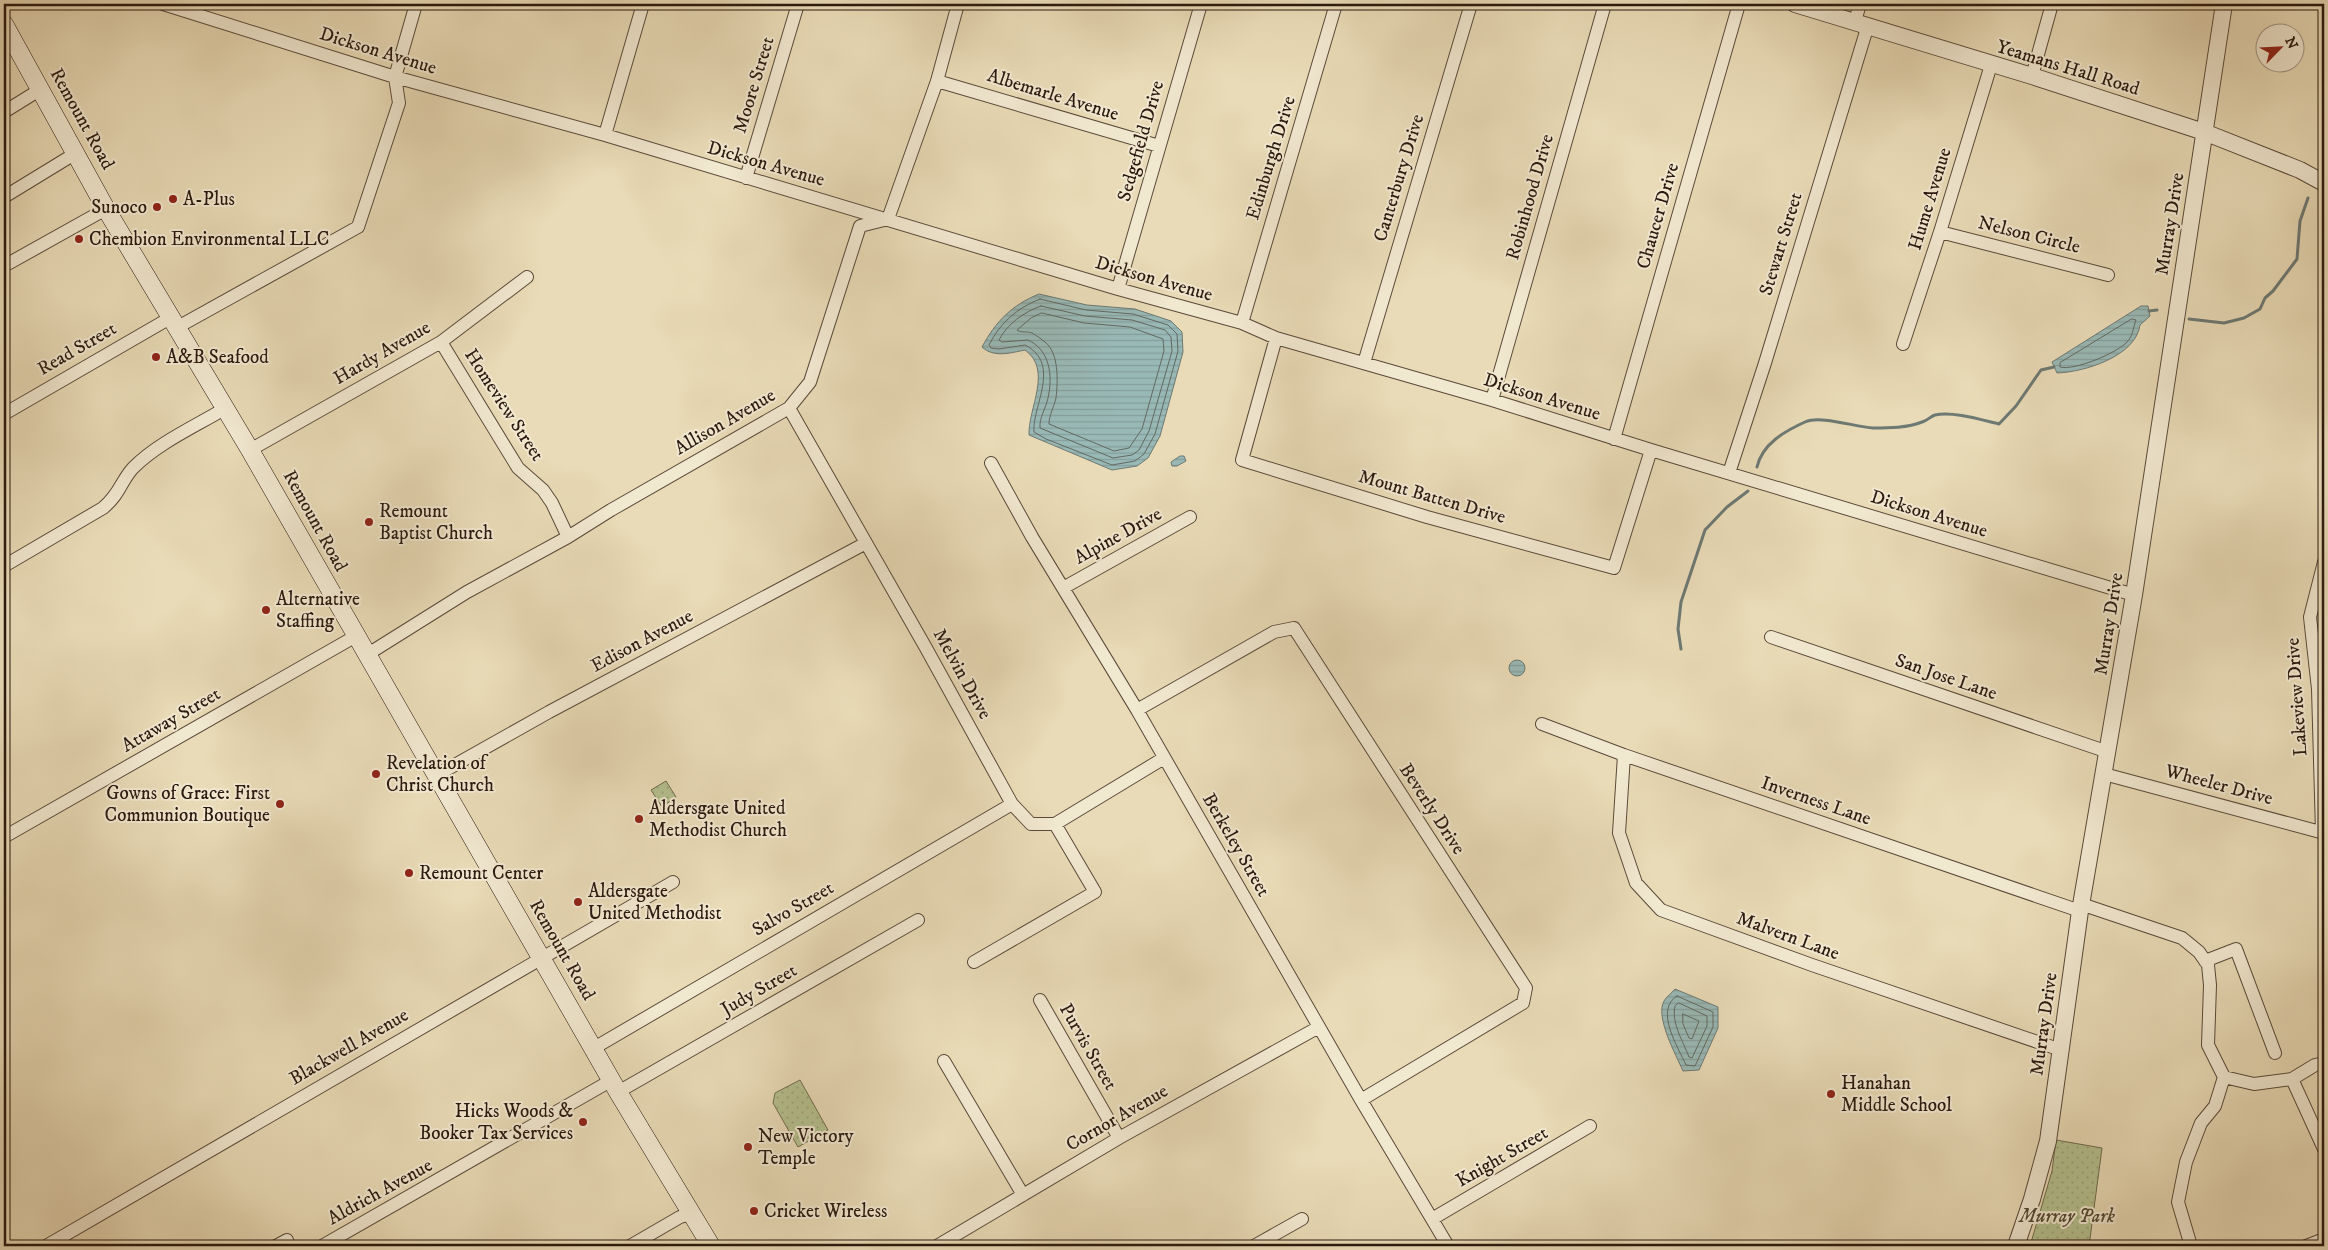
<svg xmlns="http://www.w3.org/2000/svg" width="2328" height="1250" viewBox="0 0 2328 1250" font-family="'IM FELL DW Pica',serif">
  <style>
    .green { fill: url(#green-dots); stroke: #706c4f }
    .water { fill: url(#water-rules); stroke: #6d7973 }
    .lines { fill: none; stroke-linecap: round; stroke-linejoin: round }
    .shore { stroke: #626962; stroke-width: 1 }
    .stream { stroke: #6d7973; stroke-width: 3 }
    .minor-casing { stroke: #5a4a39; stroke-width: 14 }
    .tertiary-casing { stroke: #5a4a39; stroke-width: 18 }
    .secondary-casing { stroke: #2b190f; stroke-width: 19 }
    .minor { stroke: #f1e8d0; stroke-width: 12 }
    .tertiary { stroke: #f1e8d0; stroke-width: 16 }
    .secondary { stroke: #f1e8d0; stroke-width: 18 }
    .poi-dot { fill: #8f2418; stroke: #f1e8d0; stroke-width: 2 }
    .labels { text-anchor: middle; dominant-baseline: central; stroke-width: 4; stroke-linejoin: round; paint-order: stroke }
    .street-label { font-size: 19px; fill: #2b190f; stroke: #f1e8d0 }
    .poi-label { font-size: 19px; fill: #2b190f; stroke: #f1e8d0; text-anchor: start }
    .park-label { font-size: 19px; font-style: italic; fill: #544b35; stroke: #f1e8d0 }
  </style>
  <defs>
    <pattern id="green-dots" width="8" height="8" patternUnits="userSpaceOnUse" patternTransform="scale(1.25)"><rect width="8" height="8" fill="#b5c08f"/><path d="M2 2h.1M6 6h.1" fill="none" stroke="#9ca47a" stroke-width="1.8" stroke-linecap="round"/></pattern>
    <pattern id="water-rules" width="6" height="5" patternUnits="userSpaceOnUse" patternTransform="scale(1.25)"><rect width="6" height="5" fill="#99b9b6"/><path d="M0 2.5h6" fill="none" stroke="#849e9b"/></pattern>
  </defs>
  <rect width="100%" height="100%" fill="#e9dbb7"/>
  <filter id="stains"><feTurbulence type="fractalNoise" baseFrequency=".004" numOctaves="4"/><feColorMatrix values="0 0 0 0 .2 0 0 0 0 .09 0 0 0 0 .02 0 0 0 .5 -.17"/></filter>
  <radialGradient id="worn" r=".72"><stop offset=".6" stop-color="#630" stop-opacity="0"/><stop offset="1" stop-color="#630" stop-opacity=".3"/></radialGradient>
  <!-- green -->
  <path class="green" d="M666,781L676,797L662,807L651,790Z
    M800,1080L828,1130L798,1147L773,1103L775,1093Z
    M2056,1140L2102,1148L2089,1246H2030L2052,1171Z"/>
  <!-- water -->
  <path class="water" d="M1039,294L1087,305L1135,309L1171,321L1182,332L1183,352L1160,436L1148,458L1137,466L1112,470L1029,435C1028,408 1053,370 1025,350C1010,353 994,358 982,347C996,321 1012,305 1039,294Z
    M2141,306H2148L2150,316L2140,325C2136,356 2085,372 2057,373L2052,362Z
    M1180,456H1184L1186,461L1177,466H1172L1171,462Z
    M1509 668a8 8 0 1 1 16 0a8 8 0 1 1-16 0Z
    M1675,989L1718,1007V1028L1699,1070L1683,1071C1676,1055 1655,1017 1664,1001C1666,997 1672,993 1675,989Z"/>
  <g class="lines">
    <!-- shore -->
    <path class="shore" d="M1040,299L1086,310L1133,314L1168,325L1177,334L1178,351L1155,434L1144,454L1135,461L1112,465L1046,439L1034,432C1032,406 1062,364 1025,345L999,349L991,348L989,345C1000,323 1017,308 1040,299Z
      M1041,306L1085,316L1132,320L1165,330L1171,337L1172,351L1149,431L1139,450L1132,455L1113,458L1040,428C1039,418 1046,408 1048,398C1053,376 1050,350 1028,340L1002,342L999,340C1007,324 1024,312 1041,306Z
      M1042,313L1084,323L1130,327L1163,339L1164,351L1142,429L1129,448L1114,451L1049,424C1049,415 1054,407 1056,398C1058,381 1059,353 1045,342C1041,339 1036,335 1032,333C1026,331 1021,333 1017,330L1031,318Z
      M2132,319L2136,320C2133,328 2133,336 2127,342C2117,353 2074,371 2060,367V363Z
      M1677,996L1713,1012V1027L1695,1066L1686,1065C1678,1047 1654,1010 1677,996Z
      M1679,1003L1707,1016V1026L1692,1058L1689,1057C1683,1041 1671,1023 1675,1006Z
      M1683,1014L1699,1021L1692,1039L1689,1038L1683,1024Z"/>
    <!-- stream -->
    <path class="stream" d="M2149,311L2157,310
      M2189,319L2224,323L2244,318L2260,309L2265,298L2273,291L2297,259L2300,221L2308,198
      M1757,467C1762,444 1785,431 1805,422C1821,415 1855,427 1873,428C1888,428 1908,428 1922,422C1927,421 1931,416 1935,415C1953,411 1982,420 1999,424L2016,406L2041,370L2054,367
      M1681,649L1678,629L1681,602L1705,530L1727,507L1748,491"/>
    <defs>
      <path id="minor" d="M163,4L395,77L605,135L1118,289L1242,323L1276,338L1492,400L1651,450L2134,595
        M1855,21L1860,4
        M2032,76L2052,4
        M937,81L1159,146
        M4,112L41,89
        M605,135L643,4
        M746,178L798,4
        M4,197L76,153
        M1940,232L2108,275
        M4,266L106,209
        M1118,289L1201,4
        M1242,323L1336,4
        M176,328L358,227L399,103L395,77L416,4
        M1276,338L1242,460L1427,517L1614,568L1651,450
        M441,342L518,468L543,490L552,503L568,537
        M1903,344L1940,232L1991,65
        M1364,363L1471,4
        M1492,400L1605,4
        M789,408L926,648L1012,804L1031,824H1055L1164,758
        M4,414L170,318
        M1614,439L1739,4
        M250,450L441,342L527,277
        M991,463L1032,537L1137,710L1361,1100L1448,1246
        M1729,473L1765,363L1868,25
        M4,566L103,508C120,494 121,481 133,468C158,443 194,427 224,409
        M1063,588L1190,517
        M1771,637L2108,752
        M368,654L467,592L568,537L611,510L789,408L810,382L860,226L888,219L937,81L958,4
        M1137,710L1274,632L1294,628L1526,988L1523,1003L1361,1100
        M1542,724L1624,755L2080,911
        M1624,755L1619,833L1636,883L1661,910L1812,965L2061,1050
        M2104,774L2324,833
        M437,775L549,712L866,543
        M2322,832L2318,689L2310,617L2324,562
        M4,837L356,636
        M2081,904L2182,938L2199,952L2208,965L2210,985L2208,1045L2224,1077L2215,1106L2201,1123L2186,1162L2178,1202L2191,1246
        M2205,961L2236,949L2275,1053
        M974,962L1095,892L1055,824
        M1040,1000L1119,1138
        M594,1048L1012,804
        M944,1061L1023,1195
        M2324,1063L2315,1065L2292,1079L2324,1149
        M2224,1077L2254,1084L2292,1079
        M618,1092L918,920
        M1432,1219L1590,1126
        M46,1246L673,882
        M276,1246L287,1240
        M322,1246L612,1080
        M630,1246L680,1217L692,1214
        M937,1246L1119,1138L1319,1027
        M1254,1246L1302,1219
        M2306,1246L2324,1239"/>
      <path id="tertiary" d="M1795,4L2032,76L2204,132L2300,170L2324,183
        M2016,1246L2032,1199L2048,1141L2080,911L2134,595L2224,4"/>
      <path id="secondary" d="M4,24L106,209L250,450L618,1092L711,1246"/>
    </defs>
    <!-- minor casing -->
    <use href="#minor" class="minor-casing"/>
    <!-- tertiary casing -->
    <use href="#tertiary" class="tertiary-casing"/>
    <!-- secondary casing -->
    <use href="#secondary" class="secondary-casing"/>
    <!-- minor -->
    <use href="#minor" class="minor"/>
    <!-- tertiary -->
    <use href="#tertiary" class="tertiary"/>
    <!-- secondary -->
    <use href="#secondary" class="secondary"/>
  </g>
  <!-- markers -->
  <g class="poi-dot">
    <circle cx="173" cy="199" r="5"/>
    <circle cx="157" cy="207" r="5"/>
    <circle cx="79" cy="239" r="5"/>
    <circle cx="156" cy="357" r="5"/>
    <circle cx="369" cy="522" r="5"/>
    <circle cx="266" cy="610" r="5"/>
    <circle cx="376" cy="774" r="5"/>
    <circle cx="280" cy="804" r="5"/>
    <circle cx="639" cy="819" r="5"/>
    <circle cx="409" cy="873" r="5"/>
    <circle cx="578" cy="902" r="5"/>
    <circle cx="1831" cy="1094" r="5"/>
    <circle cx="583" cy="1122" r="5"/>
    <circle cx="748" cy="1147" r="5"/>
    <circle cx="754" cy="1211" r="5"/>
  </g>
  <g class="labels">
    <!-- street labels -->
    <g class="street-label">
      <text transform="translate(378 51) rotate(17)">Dickson Avenue</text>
      <text transform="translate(2068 68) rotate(17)">Yeamans Hall Road</text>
      <text transform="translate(754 85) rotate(-73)">Moore Street</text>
      <text transform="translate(1053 95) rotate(17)">Albemarle Avenue</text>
      <text transform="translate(82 119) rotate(61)">Remount Road</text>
      <text transform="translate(1141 141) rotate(-74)">Sedgefield Drive</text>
      <text transform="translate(1271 158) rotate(-73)">Edinburgh Drive</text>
      <text transform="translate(766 164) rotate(16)">Dickson Avenue</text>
      <text transform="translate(1399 178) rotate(-73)">Canterbury Drive</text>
      <text transform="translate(1530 197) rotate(-74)">Robinhood Drive</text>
      <text transform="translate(1930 199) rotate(-73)">Hume Avenue</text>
      <text transform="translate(1658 216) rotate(-74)">Chaucer Drive</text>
      <text transform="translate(2170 224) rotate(-81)">Murray Drive</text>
      <text transform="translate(2029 235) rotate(14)">Nelson Circle</text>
      <text transform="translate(1781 244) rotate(-73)">Stewart Street</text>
      <text transform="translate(1154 279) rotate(16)">Dickson Avenue</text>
      <text transform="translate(77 349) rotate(-30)">Read Street</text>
      <text transform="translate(382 353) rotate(-30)">Hardy Avenue</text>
      <text transform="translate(1542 397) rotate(17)">Dickson Avenue</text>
      <text transform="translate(504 405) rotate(57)">Homeview Street</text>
      <text transform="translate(725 422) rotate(-30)">Allison Avenue</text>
      <text transform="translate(1432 497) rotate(16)">Mount Batten Drive</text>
      <text transform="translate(1929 514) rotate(17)">Dickson Avenue</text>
      <text transform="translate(315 521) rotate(61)">Remount Road</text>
      <text transform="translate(1118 536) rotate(-29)">Alpine Drive</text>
      <text transform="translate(2109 624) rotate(-81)">Murray Drive</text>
      <text transform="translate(642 641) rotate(-28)">Edison Avenue</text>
      <text transform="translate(962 674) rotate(61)">Melvin Drive</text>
      <text transform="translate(1946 677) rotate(19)">San Jose Lane</text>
      <text transform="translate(2297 697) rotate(-94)">Lakeview Drive</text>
      <text transform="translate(171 720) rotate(-30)">Attaway Street</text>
      <text transform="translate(2219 785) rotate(15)">Wheeler Drive</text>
      <text transform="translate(1816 801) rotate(19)">Inverness Lane</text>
      <text transform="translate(1432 809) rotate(57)">Beverly Drive</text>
      <text transform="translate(1236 845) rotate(60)">Berkeley Street</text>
      <text transform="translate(793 909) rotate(-30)">Salvo Street</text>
      <text transform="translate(1788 936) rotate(20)">Malvern Lane</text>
      <text transform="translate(562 950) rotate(60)">Remount Road</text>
      <text transform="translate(759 990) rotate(-30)">Judy Street</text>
      <text transform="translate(2044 1024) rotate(-82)">Murray Drive</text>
      <text transform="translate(349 1047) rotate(-30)">Blackwell Avenue</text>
      <text transform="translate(1088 1047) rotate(60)">Purvis Street</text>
      <text transform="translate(1117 1118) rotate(-30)">Cornor Avenue</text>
      <text transform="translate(1502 1157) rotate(-30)">Knight Street</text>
      <text transform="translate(380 1192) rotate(-29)">Aldrich Avenue</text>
    </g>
    <!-- poi labels -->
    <g class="poi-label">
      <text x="183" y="199">A-Plus</text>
      <text x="147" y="207" text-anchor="end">Sunoco</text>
      <text x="89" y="239">Chembion Environmental LLC</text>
      <text x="166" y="357">A&amp;B Seafood</text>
      <text x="379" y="511">Remount<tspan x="379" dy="22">Baptist Church</tspan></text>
      <text x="276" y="599">Alternative<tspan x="276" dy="22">Staffing</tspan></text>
      <text x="386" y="763">Revelation of<tspan x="386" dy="22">Christ Church</tspan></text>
      <text x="270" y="793" text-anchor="end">Gowns of Grace: First<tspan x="270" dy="22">Communion Boutique</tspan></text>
      <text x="649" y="808">Aldersgate United<tspan x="649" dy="22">Methodist Church</tspan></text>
      <text x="419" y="873">Remount Center</text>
      <text x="588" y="891">Aldersgate<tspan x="588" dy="22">United Methodist</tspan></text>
      <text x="1841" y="1083">Hanahan<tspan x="1841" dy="22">Middle School</tspan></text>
      <text x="573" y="1111" text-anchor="end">Hicks Woods &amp;<tspan x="573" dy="22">Booker Tax Services</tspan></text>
      <text x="758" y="1136">New Victory<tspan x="758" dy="22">Temple</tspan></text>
      <text x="764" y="1211">Cricket Wireless</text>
    </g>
    <!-- park labels -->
    <g class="park-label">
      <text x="2067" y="1216">Murray Park</text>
    </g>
  </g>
  <!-- margin -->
  <rect width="2328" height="1250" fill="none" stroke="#e9dbb7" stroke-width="20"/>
  <rect x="5" y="5" width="2318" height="1240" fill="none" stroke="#2b190f" stroke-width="2.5"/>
  <rect x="10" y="10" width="2308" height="1230" fill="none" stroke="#2b190f"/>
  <!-- north arrow -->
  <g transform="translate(2280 48) rotate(66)"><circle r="24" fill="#f1e8d0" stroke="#a29583"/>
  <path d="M0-4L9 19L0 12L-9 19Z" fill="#8f2418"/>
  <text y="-8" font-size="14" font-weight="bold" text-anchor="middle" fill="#2b190f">N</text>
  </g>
  <rect width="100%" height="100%" filter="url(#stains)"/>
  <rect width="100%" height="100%" fill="url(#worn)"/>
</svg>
